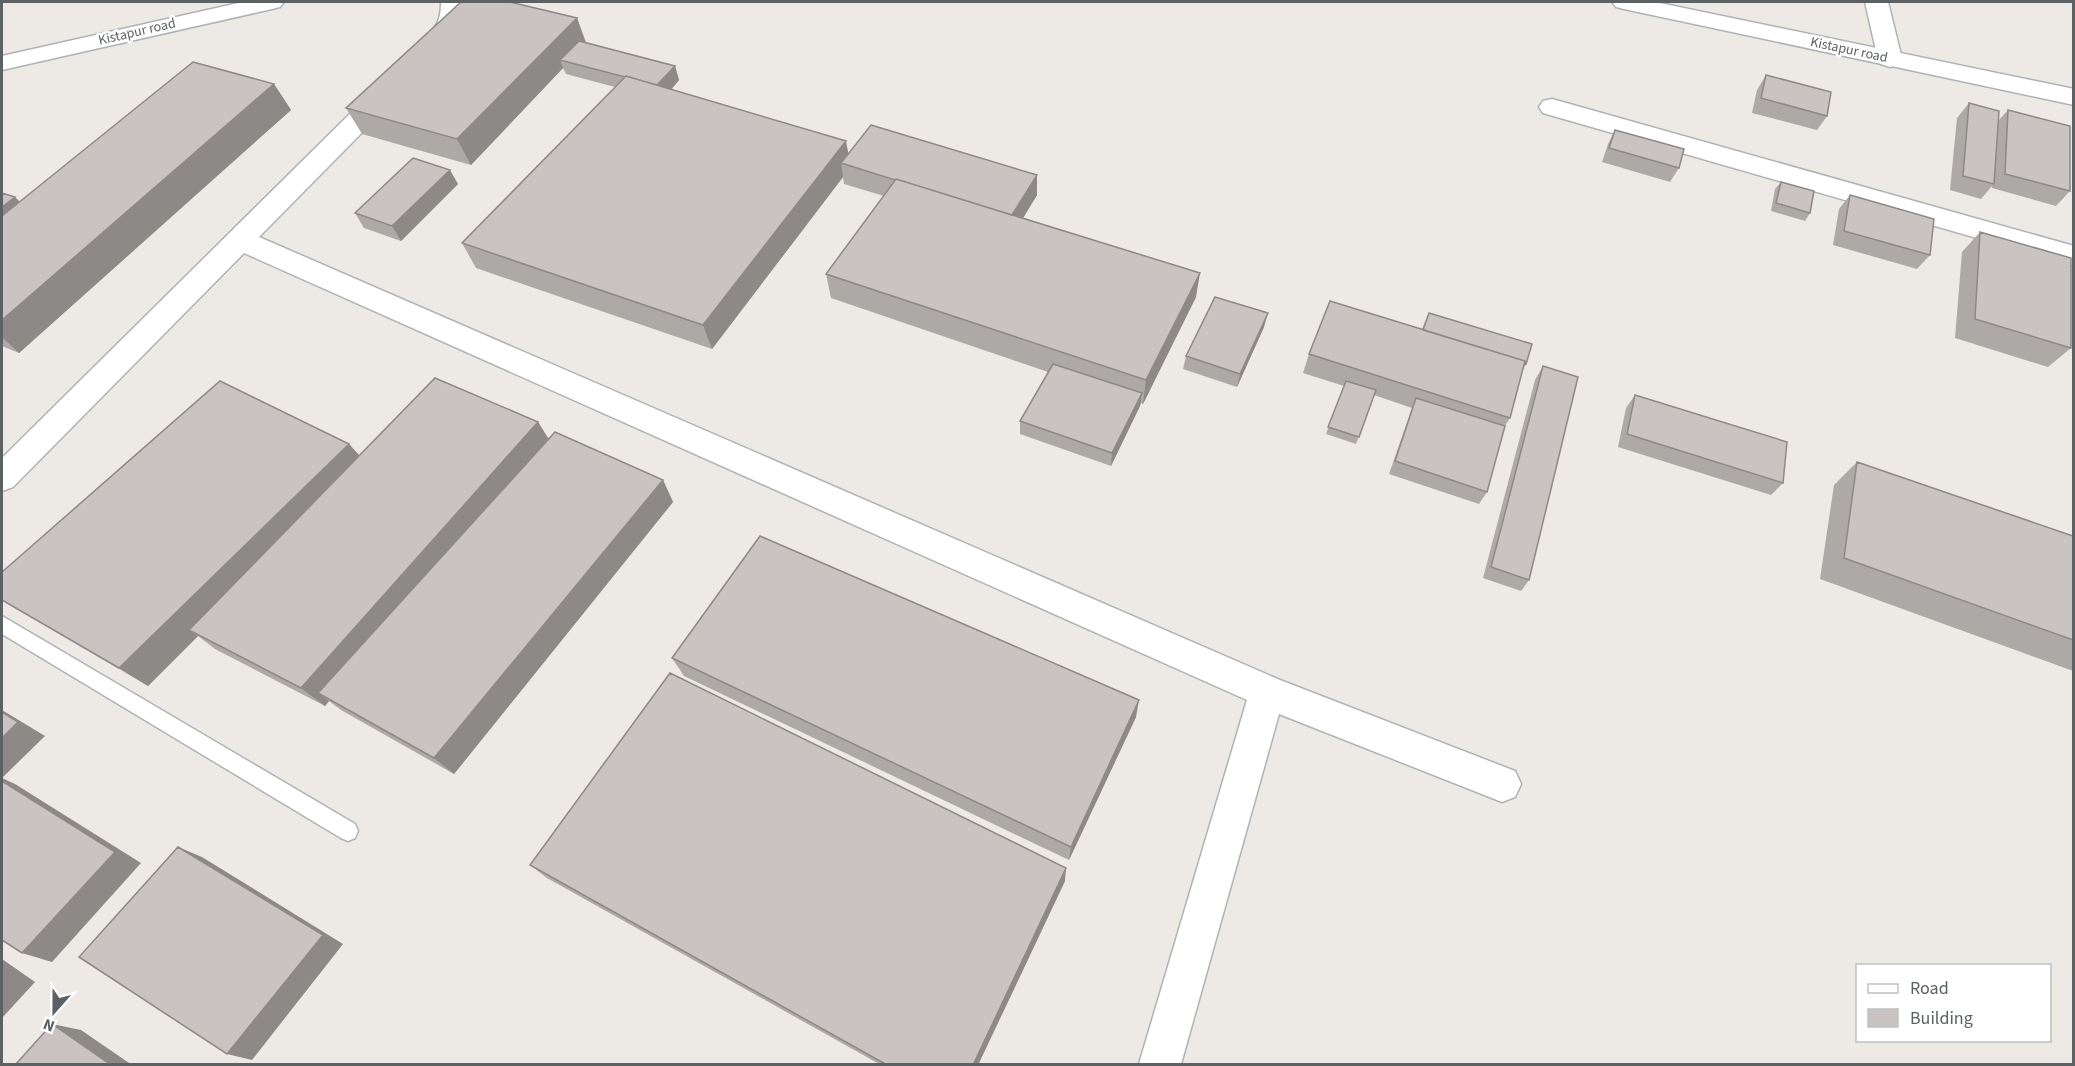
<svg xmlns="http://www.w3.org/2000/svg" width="2075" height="1066" viewBox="0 0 2075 1066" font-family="'Source Sans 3',sans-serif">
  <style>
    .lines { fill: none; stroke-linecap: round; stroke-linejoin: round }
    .service-casing { stroke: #afb3b5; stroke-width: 3 }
    .minor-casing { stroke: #afb3b5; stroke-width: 3 }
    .secondary-casing { stroke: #afb3b6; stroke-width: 3 }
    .service { fill: #fff; fill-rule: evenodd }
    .minor { fill: #fff; fill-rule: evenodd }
    .secondary { fill: #fff; fill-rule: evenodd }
    .wall { fill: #ada9a6 }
    .shaded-wall { fill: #8d8987 }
    .building { fill: #c9c4c1; stroke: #8d8987; stroke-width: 1.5 }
    .labels { text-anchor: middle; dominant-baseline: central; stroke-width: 5; stroke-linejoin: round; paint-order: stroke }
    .far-street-label { font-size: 14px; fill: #5c6163; stroke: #fff }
  </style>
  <rect width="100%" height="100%" fill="#ede9e4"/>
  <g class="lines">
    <defs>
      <path id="service" d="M2,616L355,824L358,831L355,838L348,841L341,838L2,634Z"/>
      <path id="minor" d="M441,2H463C467,24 450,58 424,51L421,46C433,28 441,26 441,2Z
        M1865,2H1888L1902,59L1899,64L1890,67L1881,64L1878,59Z
        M388,83L397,85L400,91L397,97L259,237L1280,680L1515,771L1521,784L1515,797L1502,802L1279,714L1181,1064H1139L1247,700L244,253L13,487L2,491V458L379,85Z
        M1552,99L2074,246V266L1543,113L1539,107L1543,101Z"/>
      <path id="secondary" d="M243,2H284L280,7L272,9L2,70V56Z
        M1612,2H1655L2074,89V105L1624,9L1616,7Z"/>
    </defs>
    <!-- service casing -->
    <use href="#service" class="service-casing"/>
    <!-- minor casing -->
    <use href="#minor" class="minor-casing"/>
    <!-- secondary casing -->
    <use href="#secondary" class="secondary-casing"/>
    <!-- service -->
    <use href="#service" class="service"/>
    <!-- minor -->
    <use href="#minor" class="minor"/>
    <!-- secondary -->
    <use href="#secondary" class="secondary"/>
  </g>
  <!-- wall -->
  <path class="wall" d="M577,18L586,42L675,66L679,80L671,90L848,154L1037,195L1023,218L1196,297L1143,404L1141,403L1140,406L1111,466L1020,434V421L1048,372L831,298L826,274L884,196L844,184L843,177L712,349L476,268L462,243L615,87L566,74L563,68L471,165L362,134L346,108Z
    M1766,75L1827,116L1817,130L1752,113L1757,90Z
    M274,84L291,110L19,353L2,346V193L20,202Z
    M1969,103L1998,121L2008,110L2070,191L2056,206L1992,188V186L1981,199L1950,190L1957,118Z
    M1615,130L1679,168L1670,182L1602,162L1608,144Z
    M1781,182L1810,213L1805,221L1771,211L1775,189Z
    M458,184L401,241L364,228L355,213Z
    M1850,195L1930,255L1917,269L1833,245L1839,209Z
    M1980,232L2071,348L2048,367L1955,338L1962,252Z
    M1429,313L1526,364L1523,369L1510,418L1505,426L1487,492L1479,504L1389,474L1412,408L1374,395L1356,444L1326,434L1344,386L1303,373L1309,354L1422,329Z
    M1264,327L1237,387L1183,369L1186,356Z
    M1543,366L1529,580L1521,591L1483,578L1535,380Z
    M1635,395L1783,483L1771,495L1618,447L1626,408Z
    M538,422L549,439L663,480L673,502L454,774L341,710L329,701L325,706L215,649L198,636L148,686L2,600V572L349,444L359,456Z
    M1857,462L2073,536V671L1820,579L1834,485Z
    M672,658L1136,717L1069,860L684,676Z
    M530,865L1065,881L978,1065H881L547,878Z"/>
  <!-- shaded-wall -->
  <path class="shaded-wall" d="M577,18L586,44L560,60L563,68L471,165L457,139Z
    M675,66L679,80L662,100L657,85Z
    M274,84L291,110L19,353L2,337V320Z
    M846,141L851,167L841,163L843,177L712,349L703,325Z
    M450,170L458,184L401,241L392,226Z
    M1037,175V195L1012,236L1011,216Z
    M15,197L35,217L2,245V207Z
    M1200,273L1196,297L1143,404L1146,380Z
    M1268,313L1264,327L1237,387L1240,374Z
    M1142,393L1140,406L1111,466L1112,453Z
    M538,422L552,445L318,693L329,701L325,706L301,688Z
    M349,444L369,466L189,630L198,636L148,686L119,668Z
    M663,480L673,502L454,774L434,758Z
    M1139,700L1136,717L1069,860L1071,847Z
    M2,710L45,736L2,778Z
    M2,778L15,784L141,863L52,962L22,953Z
    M178,847L202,857L343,944L252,1060L227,1054Z
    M1066,868L1065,881L978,1065H973Z
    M2,959L35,982L2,1018Z
    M52,1024L81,1030L132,1065H111Z"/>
  <!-- building -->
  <path class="building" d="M461,2H510L577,18L457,139L346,108Z
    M579,41L675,66L657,85L626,76L625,77L560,60Z
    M193,62L274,84L2,320V216Z
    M1766,75L1831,92L1827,116L1761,98Z
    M626,76L846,141L703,325L462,243Z
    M1969,103L1999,111L1994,184L1963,176Z
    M2008,110L2070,126V191L2005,174Z
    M871,125L1037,175L1012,215L896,179L895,180L841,163Z
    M1615,130L1684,149L1679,168L1609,148Z
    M413,158L450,170L392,226L355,213Z
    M896,179L1200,273L1146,380L826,274Z
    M1781,182L1814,191L1810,213L1776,203Z
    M2,193L15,197L2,207Z
    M1850,195L1934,219L1930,255L1844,231Z
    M1980,232L2071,258V348L1975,319Z
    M1215,297L1268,313L1240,374L1186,356Z
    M1330,301L1525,361L1510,418L1309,354Z
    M1429,313L1532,344L1526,364L1525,363V361L1423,330Z
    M1053,364L1142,393L1112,453L1020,421Z
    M1543,366L1578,377L1529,580L1491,567Z
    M435,378L538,422L301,688L189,630Z
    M220,381L349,444L119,668L2,600V572Z
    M1346,381L1376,390L1359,437L1328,427Z
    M1635,395L1787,442L1783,483L1627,434Z
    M1416,398L1505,426L1487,492L1395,461Z
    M555,432L663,480L434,758L318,693Z
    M1857,462L2073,536V640L1844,558Z
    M760,536L1139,700L1071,847L672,658Z
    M670,673L1066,868L973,1065H887L530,865Z
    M2,712L18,722L2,738Z
    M2,781L115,852L22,953L2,940Z
    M178,847L323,935L227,1054L79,957Z
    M52,1024L111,1065H15Z"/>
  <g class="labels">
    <!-- far-street labels -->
    <g class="far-street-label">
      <text transform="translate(137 32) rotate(-13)">Kistapur road</text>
      <text transform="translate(1849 50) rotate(12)">Kistapur road</text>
    </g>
  </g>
  <!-- border -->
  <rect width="2075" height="1066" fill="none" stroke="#5c6163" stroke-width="6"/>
  <!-- legend -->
  <rect x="1856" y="964" width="195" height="78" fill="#ffffff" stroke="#bec0c1" stroke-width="1.5"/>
  <rect x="1868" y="984" width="30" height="9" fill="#ffffff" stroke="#bec0c1" stroke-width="1.5"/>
  <text x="1910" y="994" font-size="18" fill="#5c6163">Road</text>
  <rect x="1868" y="1009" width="30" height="18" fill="#c9c4c1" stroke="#bec0c1" stroke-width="1.5"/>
  <text x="1910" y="1024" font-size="18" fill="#5c6163">Building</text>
  <!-- north arrow -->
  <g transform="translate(54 1012) rotate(201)" stroke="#ffffff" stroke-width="4.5" paint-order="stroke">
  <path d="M0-4.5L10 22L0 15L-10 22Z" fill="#5c6163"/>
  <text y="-9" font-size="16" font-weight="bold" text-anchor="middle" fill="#5c6163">N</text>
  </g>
</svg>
